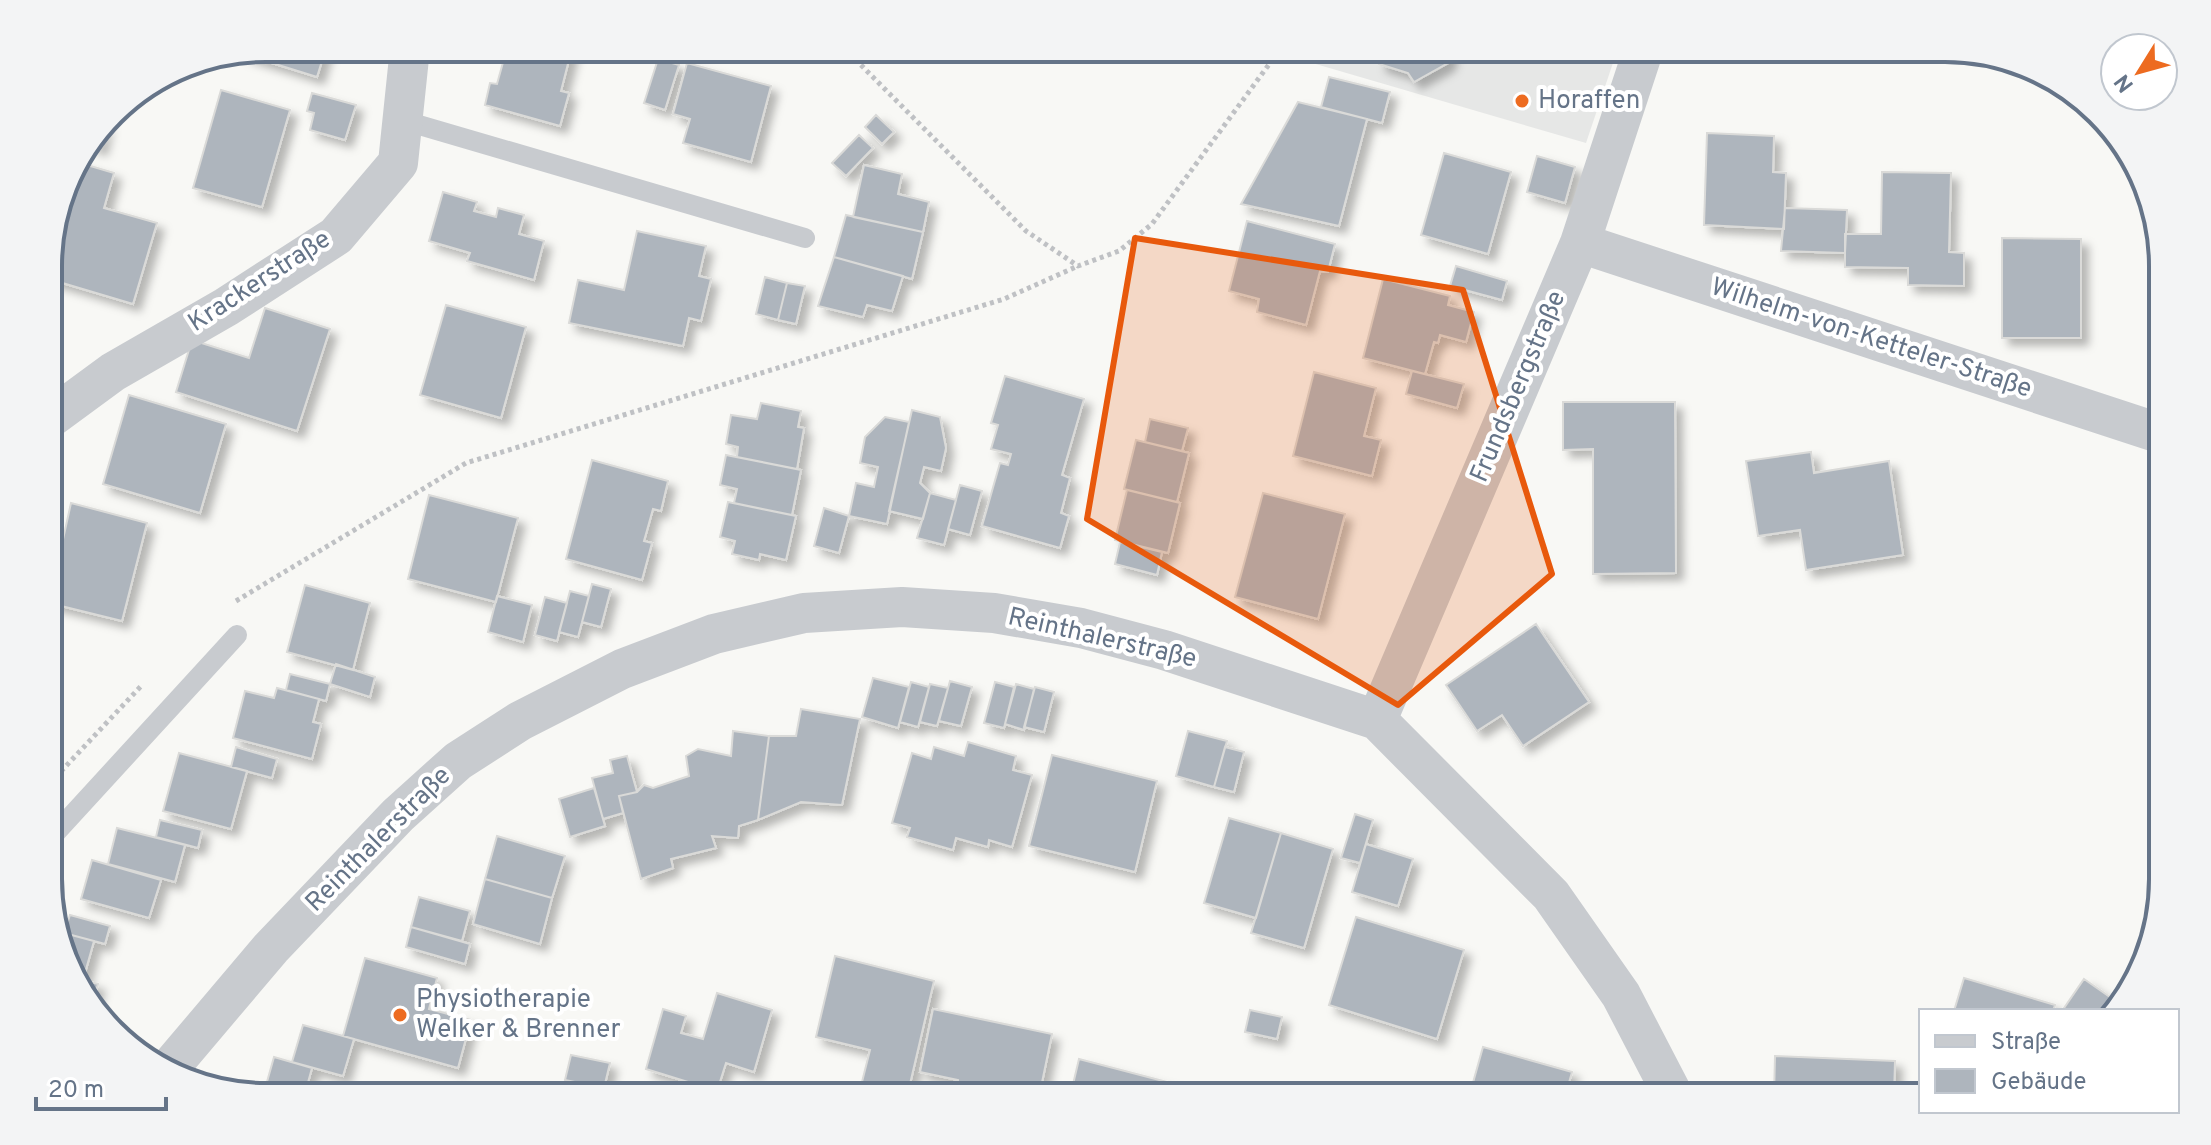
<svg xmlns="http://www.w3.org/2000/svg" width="2211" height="1145" viewBox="0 0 2211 1145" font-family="Overpass,sans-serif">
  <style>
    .built { fill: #e6e7e6 }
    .building { fill: #aeb5bd; stroke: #dadad8; stroke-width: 2; filter: url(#shadow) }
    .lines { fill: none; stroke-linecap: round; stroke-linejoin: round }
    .path { stroke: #bfc1c4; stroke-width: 5; stroke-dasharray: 4 4; stroke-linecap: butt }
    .service { stroke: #c8cbcf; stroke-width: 20 }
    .minor { stroke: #c8cbcf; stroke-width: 40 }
    .marked { fill: #e8590c; fill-opacity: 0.2; stroke: #e8590c; stroke-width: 6; stroke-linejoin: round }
    .poi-dot { fill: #ed6b20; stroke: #fff; stroke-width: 3 }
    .labels { text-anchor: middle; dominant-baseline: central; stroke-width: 8; stroke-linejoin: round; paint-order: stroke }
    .poi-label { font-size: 26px; fill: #657488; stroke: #fff; text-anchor: start }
    .street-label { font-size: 26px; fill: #657488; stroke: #fff }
    .rim { fill: none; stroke: #657488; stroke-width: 4 }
  </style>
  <defs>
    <filter id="shadow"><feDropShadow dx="7" dy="7" stdDeviation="4" flood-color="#0004"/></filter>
  </defs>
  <rect width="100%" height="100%" fill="#f8f8f5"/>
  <!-- built -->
  <path class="built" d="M1310,48H1618L1586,143L1302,60Z"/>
  <!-- building -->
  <path class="building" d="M266,48H326L317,77L243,54Z
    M507,48H572L561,91L569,93L560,126L485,105L490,83L497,84Z
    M1383,48H1451L1448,63L1414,82L1408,73L1379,64Z
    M658,59L679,65L665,110L644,103Z
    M687,63L771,86L751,162L683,143L690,119L673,114Z
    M1329,77L1390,92L1382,123L1321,107Z
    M221,90L290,110L262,207L193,188Z
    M312,93L356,105L345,140L310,130L314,113L307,111Z
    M1298,102L1367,119L1339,226L1241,204Z
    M876,115L894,132L882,144L865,127Z
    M106,123L100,148L89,145Z
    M1707,133L1774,136L1773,172L1786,173L1784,229L1704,225Z
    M859,135L873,148L846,176L832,163Z
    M1444,153L1511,172L1488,254L1421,235Z
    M1537,156L1575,167L1565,203L1527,192Z
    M77,162L114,173L104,208L157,223L133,304L49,279V251L71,169Z
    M864,165L902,174L898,194L929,202L923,232L853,217Z
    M1882,172L1951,173L1949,252L1964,253V286L1908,285V268L1845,267V234H1881Z
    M443,192L477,202L474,211L496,217L498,208L524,215L519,234L544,241L534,280L467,261L470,253L429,241Z
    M1785,208L1847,210L1845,253L1781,251Z
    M846,215L923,232L912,279L834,257Z
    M1247,221L1335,244L1328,272L1320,271L1306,325L1257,312L1259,299L1229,291Z
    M637,231L706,246L699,276L711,279L701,321L689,318L683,346L569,323L578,280L624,290Z
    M2002,238L2081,239V338H2002Z
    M834,257L903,276L892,311L867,305L863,317L818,306Z
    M1456,266L1507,281L1502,300L1450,286Z
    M765,277L787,283L778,320L756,314Z
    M1383,279L1450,296L1448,305L1474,312L1466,342L1440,335L1438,343L1434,342L1425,374L1363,358Z
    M787,283L805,286L796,324L778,320Z
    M446,305L526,327L501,418L420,395Z
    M265,308L330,329L297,431L176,392L192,340L249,358Z
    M1412,371L1464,384L1457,408L1406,394Z
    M1314,372L1376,388L1364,436L1381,440L1372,476L1293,456Z
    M1005,376L1084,399L1062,475L1070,478L1061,513L1069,516L1060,548L982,526L1000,463L1008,465L1011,454L991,449L998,425L991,423Z
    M129,395L226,424L200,513L103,484Z
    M1563,402H1675L1676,573L1593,574V449L1563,450Z
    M761,403L801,411L798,427L804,428L797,469L737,457L738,447L726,444L731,415L757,419Z
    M912,410L940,417L946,448L941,471L924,467L920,483L930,493L923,519L889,511Z
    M885,417L909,422L887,524L849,516L856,483L874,487L878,467L860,463L865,437Z
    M1150,419L1188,428L1182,451L1145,442Z
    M1136,440L1189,453L1177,502L1124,489Z
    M1811,452L1814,473L1889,461L1903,555L1806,570L1800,530L1758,536L1746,461Z
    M726,455L801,470L792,515L734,503L737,489L720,485Z
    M592,460L668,481L661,511L653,509L644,541L652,543L642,580L566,559Z
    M960,485L982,491L970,535L948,529Z
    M1127,490L1180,503L1168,553L1115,540Z
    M930,493L956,500L944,545L917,538Z
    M1263,493L1345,514L1318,619L1235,597Z
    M429,495L518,518L496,602L408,579Z
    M728,502L796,516L786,560L760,554L759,560L732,554L735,541L720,537Z
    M71,503L147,523L122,621L49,603Z
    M824,508L849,516L839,553L814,546Z
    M1120,542L1162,552L1157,575L1115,564Z
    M592,584L611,589L601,627L582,622Z
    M305,585L370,603L353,670L287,652Z
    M570,591L589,596L578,637L559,632Z
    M497,596L532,605L523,642L488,632Z
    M545,597L567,603L557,641L535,635Z
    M1536,624L1589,702L1523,746L1502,715L1477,731L1446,685Z
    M336,664L375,677L370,697L330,684Z
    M290,674L330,684L326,701L286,690Z
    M873,678L909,687L898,728L862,717Z
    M950,681L972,687L961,726L939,721Z
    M911,682L929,687L918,727L900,722Z
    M995,682L1014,687L1004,728L984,723Z
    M930,684L948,688L937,726L920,722Z
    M1016,684L1034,689L1024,730L1005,724Z
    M1035,687L1054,692L1044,732L1024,727Z
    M277,688L319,699L313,722L321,724L312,759L233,738L245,691L274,698Z
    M801,709L860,719L842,805L801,802L758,820L769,736H796Z
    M733,731L769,736L758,820L739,826L738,838L712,836L716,848L671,859L673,868L641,879L619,796L637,792L644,785L653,788L689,776L686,756L698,749L731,756Z
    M1188,731L1227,741L1214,787L1176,776Z
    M968,742L1016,756L1013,770L1032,775L1012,847L989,840L988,847L956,838L953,850L907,837L910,828L892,823L912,753L931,759L934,747L964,756Z
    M236,747L277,759L272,778L231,767Z
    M1225,747L1244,752L1234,792L1214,787Z
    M179,753L247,771L231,829L163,811Z
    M1052,755L1157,781L1135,872L1029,846Z
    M627,756L637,792L619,796L623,813L603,819L592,778L613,773L610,760Z
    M594,788L605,826L570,837L559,799Z
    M1355,814L1373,820L1360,863L1341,858Z
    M1229,818L1281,833L1256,918L1204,903Z
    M160,820L202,830L198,848L156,837Z
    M117,828L185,845L175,882L108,864Z
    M1281,833L1333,849L1304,948L1251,933Z
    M497,836L565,856L552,898L485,879Z
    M1366,844L1413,859L1398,906L1352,892Z
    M92,860L161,880L149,918L81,899Z
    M485,879L552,898L540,944L473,924Z
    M419,897L470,911L462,941L411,927Z
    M70,915L110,926L105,944L64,933Z
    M1356,917L1464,950L1437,1039L1329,1005Z
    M411,927L470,944L465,964L406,947Z
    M60,932L94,941L83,980L79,979Z
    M835,956L934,981L907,1097L859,1094L870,1050L816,1037Z
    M365,958L437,978L429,1009L471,1020L458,1068L343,1036Z
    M1964,978L2055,1005L2053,1011H1954Z
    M79,979L98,984L91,1008Z
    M2084,979L2117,1002L2109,1011H2062Z
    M717,993L772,1010L754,1072L726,1063L718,1088L747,1097H687L691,1083L646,1069L663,1009L686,1016L681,1033L703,1039Z
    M933,1009L1052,1034L1039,1097H955L958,1080L920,1072Z
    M1250,1010L1282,1017L1277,1039L1245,1032Z
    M303,1025L354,1039L343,1076L292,1062Z
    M1483,1047L1572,1072L1565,1097H1469Z
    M571,1055L610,1063L604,1088L565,1080Z
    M1775,1056L1895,1061L1894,1097H1774Z
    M274,1057L312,1068L304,1097L263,1096Z
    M1079,1059L1209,1093L1208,1097H1070Z
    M543,1084L600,1097H541Z"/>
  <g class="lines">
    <!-- path -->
    <path class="path" d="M844,48L1026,231L1078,266L1119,251L1152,224L1281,48
      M236,601L466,463L1004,299L1078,266
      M50,783L143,684"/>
    <!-- service -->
    <path class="service" d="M402,120L805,238
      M50,839L237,635"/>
    <!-- minor -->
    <path class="minor" d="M1580,243L2162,434
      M49,419L113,372L226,307L336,236L398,163L410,48
      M1377,720L1580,243L1644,48
      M166,1072L271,948L398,815L458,761L520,721L622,669L714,634L804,613L902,607L994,613L1081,628L1164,650L1377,720L1551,895L1621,995L1674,1097"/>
  </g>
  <!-- marked area -->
  <path class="marked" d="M1135,238L1463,290L1552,574L1398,705L1087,519Z"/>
  <!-- markers -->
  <g class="poi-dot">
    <circle cx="1522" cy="101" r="8"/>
    <circle cx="400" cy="1015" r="8"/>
  </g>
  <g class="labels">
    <!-- poi labels -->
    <g class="poi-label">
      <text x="1538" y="101">Horaffen</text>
      <text x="416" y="1000">Physiotherapie<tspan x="416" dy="30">Welker &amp; Brenner</tspan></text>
    </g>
    <!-- street labels -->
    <g class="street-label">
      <text transform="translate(260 282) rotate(-33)">Krackerstraße</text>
      <text transform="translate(1871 339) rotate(18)">Wilhelm-von-Ketteler-Straße</text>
      <text transform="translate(1519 387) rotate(-67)">Frundsbergstraße</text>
      <text transform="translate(1102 639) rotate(13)">Reinthalerstraße</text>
      <text transform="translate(379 840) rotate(-45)">Reinthalerstraße</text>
    </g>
  </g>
  <!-- crop -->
  <path d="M0 0H2211V1145H0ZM266 62H1945A204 204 0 0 1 2149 266V879A204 204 0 0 1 1945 1083H266A204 204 0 0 1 62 879V266A204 204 0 0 1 266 62Z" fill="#f3f4f5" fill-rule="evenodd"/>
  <path class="rim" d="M266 62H1945A204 204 0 0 1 2149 266V879A204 204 0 0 1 1945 1083H266A204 204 0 0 1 62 879V266A204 204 0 0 1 266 62Z"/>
  <!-- legend -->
  <rect x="1919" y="1009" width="260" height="104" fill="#ffffff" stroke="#c1c7cf" stroke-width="2"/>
  <rect x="1935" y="1035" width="40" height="12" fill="#c8cbcf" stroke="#c1c7cf" stroke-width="2"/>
  <text x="1991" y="1049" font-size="24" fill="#657488">Straße</text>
  <rect x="1935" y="1069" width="40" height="24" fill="#aeb5bd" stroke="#c1c7cf" stroke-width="2"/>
  <text x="1991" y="1089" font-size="24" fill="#657488">Gebäude</text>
  <!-- north arrow -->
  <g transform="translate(2139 72) rotate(233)"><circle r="38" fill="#ffffff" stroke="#c1c7cf" stroke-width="2"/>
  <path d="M0-6L14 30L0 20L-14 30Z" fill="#ed6b20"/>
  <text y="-12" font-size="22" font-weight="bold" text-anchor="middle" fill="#657488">N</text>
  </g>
  <!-- scale -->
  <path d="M36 1097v12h130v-12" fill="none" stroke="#657488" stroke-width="4"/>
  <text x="48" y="1097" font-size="24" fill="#657488" stroke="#ffffff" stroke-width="6" paint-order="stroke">20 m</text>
</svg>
